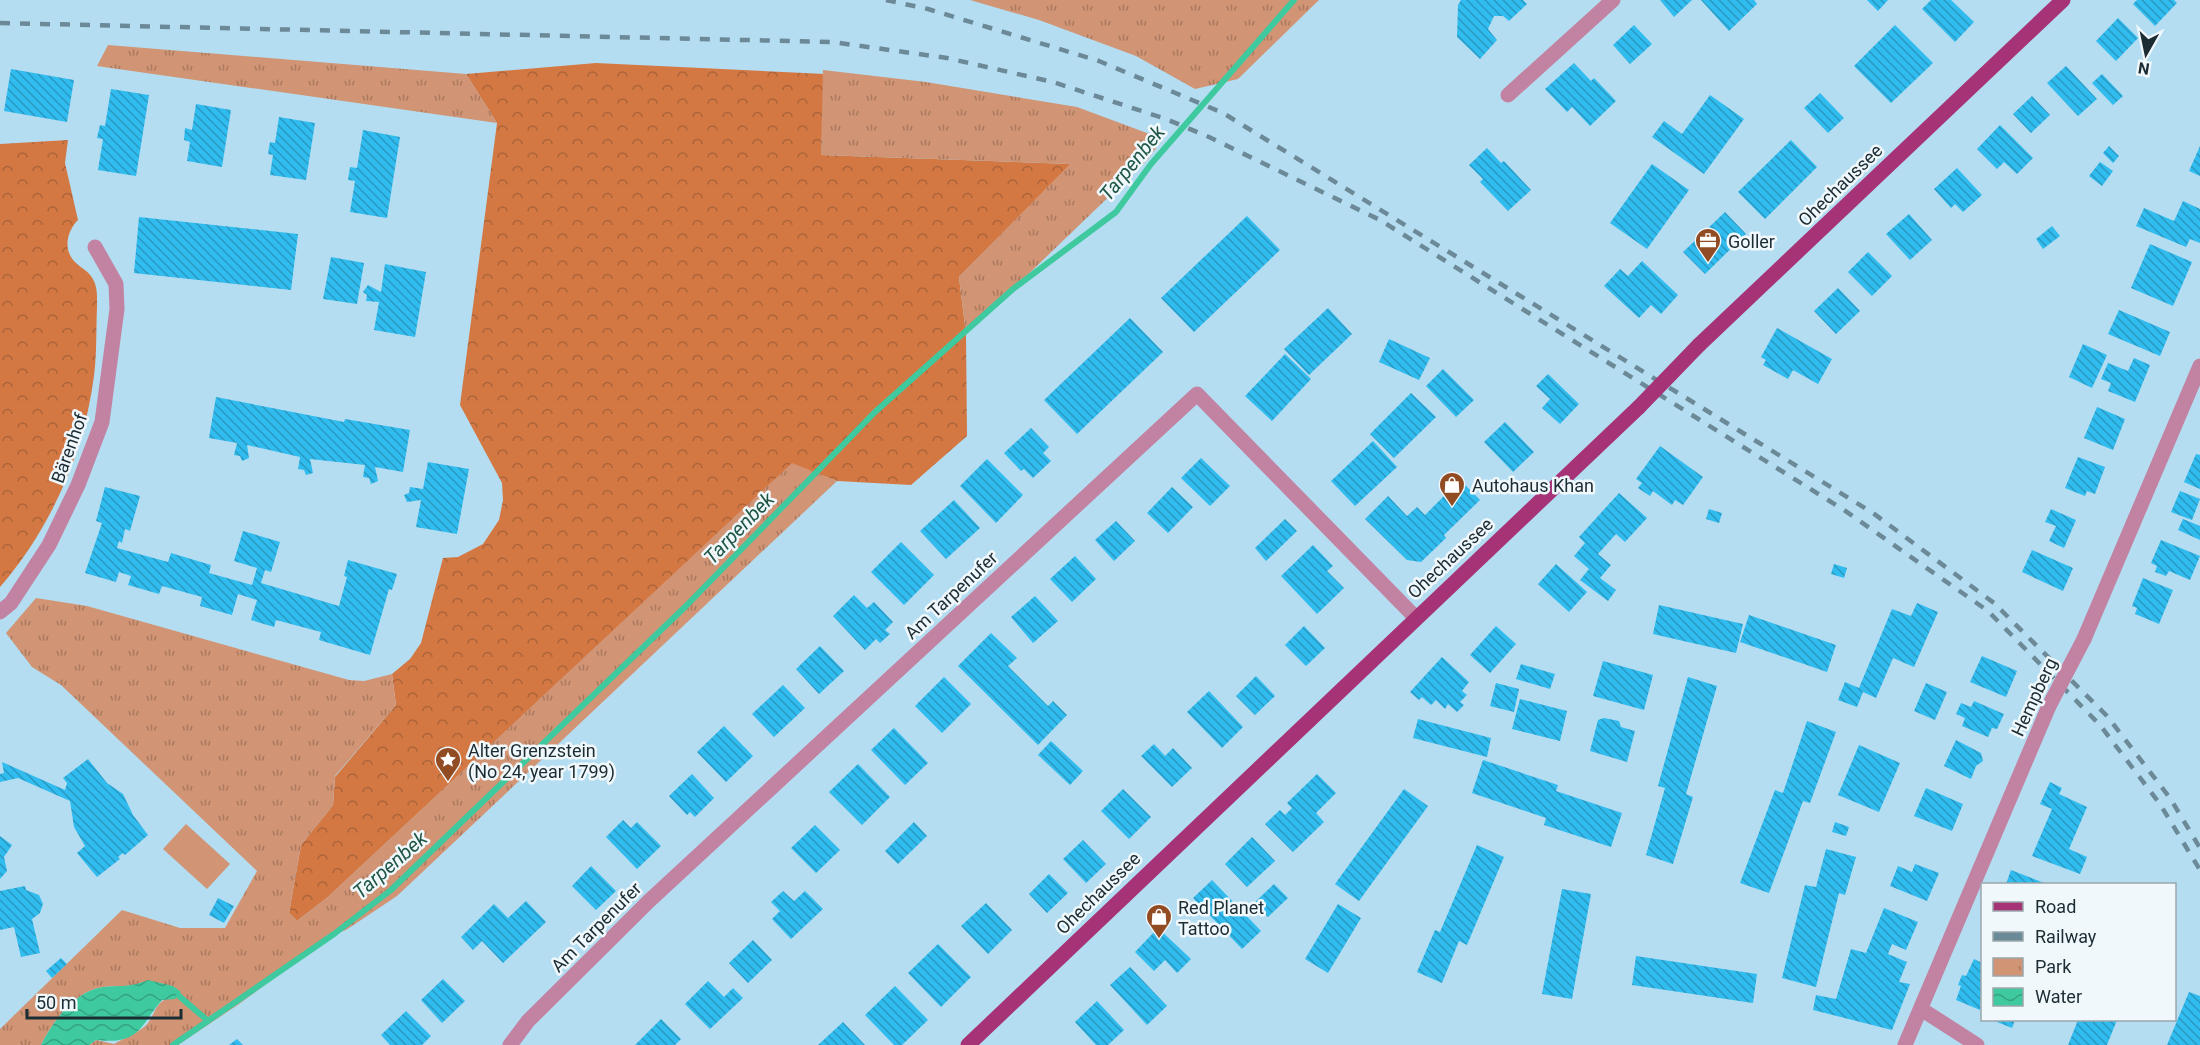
<svg xmlns="http://www.w3.org/2000/svg" width="2200" height="1045" viewBox="0 0 2200 1045" font-family="Roboto,sans-serif">
  <style>
    .grass { fill: #d19474 }
    .forest { fill: url(#forest-crowns) }
    .park { fill: url(#park-tufts) }
    .water { fill: url(#water-waves) }
    .lines { fill: none; stroke-linecap: round; stroke-linejoin: round }
    .stream { stroke: #3ec99f; stroke-width: 6 }
    .building { fill: url(#building-back-hatch) }
    .street { stroke: #c283a2; stroke-width: 15 }
    .primary { stroke: #a63376; stroke-width: 15 }
    .rail { stroke: #6c8997; stroke-width: 4.5; stroke-dasharray: 10 10; stroke-linecap: butt }
    .street-bridge { stroke: #c283a2; stroke-width: 15 }
    .primary-bridge { stroke: #a63376; stroke-width: 15 }
    .labels { text-anchor: middle; dominant-baseline: central; stroke-width: 5; stroke-linejoin: round; paint-order: stroke }
    .street-label { font-size: 18px; fill: #1c2c33; stroke: #f0f8fc }
    .poi-label { font-size: 18px; fill: #1c2c33; stroke: #f0f8fc; text-anchor: start }
    .water-label { font-size: 20px; font-style: italic; fill: #1f5644; stroke: #f0f8fc }
  </style>
  <defs>
    <pattern id="forest-crowns" width="20" height="18" patternUnits="userSpaceOnUse" patternTransform="scale(1.5)"><rect width="20" height="18" fill="#d47843"/><path d="M2 6a3 3 0 1 1 6 0M12 15a3 3 0 1 1 6 0" fill="none" stroke="#ab6339"/></pattern>
    <pattern id="park-tufts" width="24" height="20" patternUnits="userSpaceOnUse" patternTransform="scale(1.5)"><rect width="24" height="20" fill="#d19474"/><path d="M3 7l-1-3M5 7V3M7 7l1-3M15 17l-1-3M17 17v-4M19 17l1-3" fill="none" stroke="#a97960"/></pattern>
    <pattern id="water-waves" width="16" height="10" patternUnits="userSpaceOnUse" patternTransform="scale(1.5)"><rect width="16" height="10" fill="#3ec99f"/><path d="M0 5q4-4 8 0t8 0" fill="none" stroke="#33a382"/></pattern>
    <pattern id="building-back-hatch" width="6" height="6" patternUnits="userSpaceOnUse" patternTransform="scale(1.5)"><rect width="6" height="6" fill="#31bcef"/><path d="M-1 5l2 2M0 0l6 6M5-1l2 2" fill="none" stroke="#2999c2"/></pattern>
  </defs>
  <rect width="100%" height="100%" fill="#b4ddf1"/>
  <!-- grass -->
  <path class="grass" d="M186,824L230,864L207,889L163,849Z"/>
  <!-- forest -->
  <path class="forest" d="M596,63L825,74L821,155L1071,164L959,277L966,334L967,436L911,485L837,481L792,464L328,897L297,921L289,913L301,845L333,805L335,777L396,705L392,674L410,659L421,643L443,558L458,557L483,544L499,520L503,500L502,483L460,405L497,123L466,74Z
    M68,140L65,163L78,220C67,231 63,249 74,261C79,267 87,270 91,276C98,286 97,295 97,307C96,330 97,353 94,376C84,453 51,528 0,587V144Z"/>
  <!-- park -->
  <path class="park" d="M970,0H1319L1238,79L1195,89L1136,56L1039,20Z
    M108,45L466,74L497,123L97,66Z
    M823,70L926,82L1077,107L1163,139L1147,160L966,334L959,277L1070,164L821,155Z
    M792,463L837,481L397,896L346,930L334,934L239,1004L178,1045H89L96,1040L114,1044C124,1038 141,1032 148,1023C155,1014 155,1003 168,998L148,981C128,988 122,985 103,987C75,991 53,1021 41,1045H0V1029L122,910L180,928H225L257,871L61,685L32,667L6,633L36,598L87,606L349,680L364,681L392,674L396,705L335,776L333,805L301,845L289,913L297,921L328,897Z"/>
  <!-- water -->
  <path class="water" d="M148,980L173,986L181,992L175,999L162,1000C139,1027 140,1045 96,1040L89,1045H41C53,1021 75,991 103,987C122,985 128,988 148,980Z"/>
  <g class="lines">
    <!-- stream -->
    <path class="stream" d="M179,996L207,1020
      M173,1045L334,934L391,890L686,606L875,412L1013,289L1116,212L1151,164L1294,0"/>
  </g>
  <!-- building -->
  <path class="building" d="M1461,0H1523L1527,4L1509,21L1503,16H1494L1488,29L1497,40L1480,59L1457,37L1458,5Z
    M1660,0H1692L1674,17Z
    M1701,0H1754L1757,4L1729,31Z
    M1867,0H1888L1878,11Z
    M1931,0H1951L1974,22L1955,42L1922,9Z
    M2137,0H2174L2177,3L2155,26L2133,4Z
    M2118,18L2138,38L2116,61L2096,41Z
    M1634,25L1652,44L1630,64L1613,45Z
    M1895,25L1933,63L1891,103L1854,66Z
    M1574,63L1591,81L1594,78L1616,101L1590,126L1572,107L1567,112L1545,89Z
    M2066,66L2097,99L2078,116L2047,83Z
    M11,69L74,80L67,122L4,111Z
    M2102,74L2123,96L2113,105L2092,83Z
    M111,89L149,95L136,176L98,170L103,139L97,138L100,125L105,126Z
    M1820,93L1844,118L1828,133L1804,108Z
    M1710,95L1744,119L1704,174L1652,137L1664,121L1682,134Z
    M2032,96L2050,115L2031,133L2013,114Z
    M196,104L231,110L222,167L187,161L190,142L184,140L185,128L192,130Z
    M279,117L315,123L306,180L270,175L273,155L268,154L270,142L275,143Z
    M2000,125L2033,158L2017,174L2004,162L1997,169L1977,149Z
    M363,130L400,137L387,218L350,212L355,181L348,180L350,167L357,168Z
    M1791,140L1817,167L1765,219L1738,192Z
    M2109,146L2119,156L2113,163L2103,153Z
    M2200,146V176L2189,171Z
    M1487,148L1501,163L1504,161L1531,190L1508,211L1480,182L1483,179L1469,165Z
    M2100,162L2113,171L2102,186L2089,176Z
    M1652,164L1689,190L1647,249L1610,223Z
    M1957,168L1982,195L1963,212L1955,204L1951,208L1934,189Z
    M2183,201L2200,209V243L2190,239L2186,247L2136,226L2144,208L2174,221Z
    M1725,212L1746,234L1705,274L1683,252Z
    M1909,214L1932,240L1910,260L1886,234Z
    M1247,216L1280,250L1194,332L1161,298Z
    M139,217L298,234L291,290L134,273Z
    M2052,226L2060,236L2043,249L2036,239Z
    M2150,244L2192,262L2173,306L2131,288Z
    M1868,252L1892,276L1872,296L1848,272Z
    M331,257L364,263L357,304L323,299Z
    M1642,261L1678,295L1661,314L1651,305L1639,318L1604,286L1620,269L1628,276Z
    M385,264L426,272L415,337L374,330L379,302L366,301L367,295L363,292L368,285L381,292Z
    M1838,288L1860,311L1836,334L1814,311Z
    M1328,308L1352,334L1309,375L1284,349Z
    M2119,310L2170,332L2160,356L2108,334Z
    M1130,318L1163,352L1077,434L1044,400Z
    M1777,328L1832,359L1818,384L1793,370L1788,379L1763,365L1766,360L1761,357Z
    M1389,339L1430,358L1419,380L1379,362Z
    M2083,344L2107,355L2092,388L2069,377Z
    M1285,354L1311,379L1272,421L1245,396Z
    M2134,358L2150,365L2135,402L2108,391L2111,383L2101,379L2108,363L2128,371Z
    M1443,369L1474,400L1456,417L1426,386Z
    M1548,374L1579,404L1560,424L1542,408L1550,399L1536,386Z
    M1411,393L1436,417L1394,458L1370,434Z
    M216,397L344,422L345,419L410,430L403,472L375,467L378,481L371,484L369,478L363,477L365,465L310,459L313,473L306,475L304,470L298,469L300,457L247,445L249,458L242,461L240,456L234,455L237,443L209,438Z
    M2097,407L2125,419L2113,450L2084,438Z
    M1505,422L1534,452L1513,472L1484,442Z
    M1031,428L1049,447L1043,453L1051,461L1033,478L1024,469L1021,471L1004,453Z
    M1373,441L1397,467L1355,506L1331,481Z
    M1660,446L1703,477L1683,505L1675,500L1672,505L1653,491L1650,496L1638,488L1642,483L1636,479Z
    M2196,454L2200,455V489L2184,482Z
    M2078,457L2105,467L2095,494L2087,491L2085,496L2065,488Z
    M1201,458L1230,486L1210,506L1181,478Z
    M987,459L1023,495L996,523L960,486Z
    M428,462L469,469L457,534L416,527L421,500L407,502L404,495L409,493L410,487L423,489Z
    M1460,480L1480,500L1444,535L1446,538L1421,562L1407,560L1365,519L1388,496L1407,516L1417,507L1425,515Z
    M105,487L140,496L130,531L125,529L122,543L119,541L117,548L168,562L171,553L211,565L209,573L252,585L257,568L234,561L243,531L280,542L271,572L265,570L261,583L339,606L347,577L344,576L348,560L397,574L392,590L389,589L370,655L319,640L321,632L276,620L274,627L251,620L257,600L238,594L232,615L200,606L202,597L162,586L159,594L128,585L131,576L119,572L116,582L85,573L102,523L96,521Z
    M1172,487L1193,507L1168,533L1147,513Z
    M2180,491L2200,499L2192,520L2171,512Z
    M1619,493L1647,518L1625,542L1616,534L1598,554L1611,565L1600,578L1616,590L1608,601L1580,580L1589,569L1574,556L1585,543L1579,537Z
    M954,500L980,528L946,559L920,531Z
    M1709,509L1722,513L1719,523L1706,519Z
    M2051,509L2076,520L2064,548L2049,541L2056,526L2045,522Z
    M1285,519L1297,531L1266,561L1255,548Z
    M2183,519L2200,526V540L2178,530Z
    M1116,521L1135,541L1114,561L1095,540Z
    M2161,540L2200,556L2190,580L2169,571L2166,576L2155,572L2157,566L2151,563Z
    M901,542L934,575L904,605L871,572Z
    M1313,545L1333,566L1327,571L1344,588L1317,614L1281,576Z
    M2032,550L2073,568L2063,591L2022,572Z
    M1075,556L1096,579L1072,602L1050,579Z
    M1556,564L1587,592L1569,612L1538,584Z
    M1834,564L1847,568L1844,578L1831,574Z
    M2143,578L2173,590L2159,624L2135,614L2137,608L2132,606Z
    M854,595L867,608L874,602L893,622L885,630L890,634L880,643L876,639L865,650L833,616Z
    M1035,596L1058,621L1033,643L1011,617Z
    M1917,603L1938,612L1914,667L1893,658L1876,698L1863,692L1857,707L1838,700L1845,682L1859,688L1892,609L1911,616Z
    M1659,605L1743,624L1736,653L1653,634Z
    M1749,615L1836,645L1827,672L1740,642Z
    M1304,626L1325,648L1306,666L1285,645Z
    M1496,626L1516,644L1490,673L1470,655Z
    M991,633L1017,658L1008,666L1048,706L1053,701L1067,715L1038,745L958,666Z
    M820,646L844,671L819,694L796,669Z
    M1982,656L2017,671L2006,697L1970,682Z
    M1442,657L1469,682L1462,691L1467,695L1460,702L1464,705L1457,712L1448,704L1445,709L1436,700L1431,705L1422,697L1419,700L1410,692Z
    M1603,661L1653,675L1644,710L1593,696Z
    M1521,664L1555,674L1550,689L1516,679Z
    M1256,676L1275,696L1255,715L1236,696Z
    M944,677L971,704L942,733L915,706Z
    M1688,677L1717,686L1686,794L1693,797L1673,864L1646,855L1665,788L1658,786Z
    M1496,683L1519,689L1514,712L1490,706Z
    M1926,683L1947,692L1935,720L1914,711Z
    M783,685L805,708L774,737L752,714Z
    M1209,691L1243,727L1222,748L1187,712Z
    M1520,699L1567,711L1560,741L1512,729Z
    M1974,701L2004,714L1997,729L1992,728L1988,737L1962,726L1965,718L1956,714L1961,703L1971,707Z
    M1604,718L1619,721L1621,727L1635,731L1627,762L1590,751L1598,720Z
    M1418,719L1491,738L1487,757L1413,738Z
    M1807,721L1836,732L1810,803L1803,801L1769,893L1740,883L1775,790L1783,793Z
    M724,726L753,756L726,782L697,752Z
    M894,728L928,763L905,785L871,750Z
    M1956,740L1981,753L1983,761L1976,766L1971,779L1944,766Z
    M1051,741L1083,771L1070,785L1038,755Z
    M1154,744L1165,756L1173,748L1192,768L1172,787L1141,756Z
    M1859,745L1900,763L1879,812L1838,795Z
    M88,759L107,783L123,794L133,815L148,835L125,855L123,853L118,857L120,859L97,877L77,853L85,846L74,827L70,801L18,778L0,782V774L4,773L2,762L65,790L67,783L63,778Z
    M1483,760L1558,785L1556,791L1622,813L1611,847L1544,825L1546,818L1472,793Z
    M858,764L890,797L862,825L829,792Z
    M692,774L714,798L695,817L690,812L687,815L669,796Z
    M1317,774L1336,793L1316,813L1324,822L1293,852L1265,824L1280,810L1285,815L1292,808L1287,803Z
    M2050,782L2062,788L2059,794L2087,807L2069,849L2087,857L2080,874L2032,856L2052,809L2040,804Z
    M1926,788L1963,804L1952,831L1914,816Z
    M1123,789L1151,817L1129,839L1101,811Z
    M1404,789L1428,806L1359,901L1335,884Z
    M623,820L631,828L637,822L661,846L637,869L606,837Z
    M914,822L927,836L898,864L885,851Z
    M1835,822L1849,827L1846,836L1832,832Z
    M815,825L840,850L816,873L791,848Z
    M0,836L12,845L4,857L7,871L0,879Z
    M1252,837L1275,861L1247,887L1225,864Z
    M1083,840L1106,864L1086,883L1063,859Z
    M1477,845L1504,857L1467,945L1459,941L1442,983L1417,972L1435,930L1440,932Z
    M1826,849L1856,857L1845,895L1839,893L1816,987L1782,978L1805,885L1816,887Z
    M1915,864L1939,873L1927,901L1890,886L1898,866L1912,872Z
    M591,866L616,891L596,910L572,886Z
    M2011,870L2047,884H2006Z
    M1049,874L1068,893L1047,913L1029,894Z
    M1212,880L1261,931L1242,949L1193,898Z
    M1274,884L1288,898L1268,917L1254,903Z
    M25,886L26,890L39,895L43,904L40,913L32,919L40,953L21,957L14,927L0,930V891Z
    M1562,889L1591,894L1572,999L1542,994Z
    M783,891L794,901L805,891L823,909L791,939L772,919L780,911L771,902Z
    M218,898L234,906L224,923L209,915Z
    M526,901L546,922L503,963L482,941L473,950L461,937L494,904L508,918Z
    M986,903L1012,930L988,954L961,926Z
    M1338,904L1361,918L1328,973L1305,959Z
    M1884,908L1918,922L1906,950L1892,944L1888,954L1907,962L1899,982L1910,984L1892,1030L1813,1010L1816,995L1836,999L1851,949L1866,953Z
    M1158,928L1191,959L1177,973L1165,960L1154,971L1135,952Z
    M753,940L772,960L748,983L729,963Z
    M938,944L971,977L941,1007L908,973Z
    M1636,956L1757,974L1753,1003L1632,985Z
    M61,958L67,964L52,978L46,971Z
    M1974,959L1982,963L1980,1010L1956,1000L1961,986L1958,985L1962,975L1966,976Z
    M1130,967L1167,1006L1147,1025L1110,985Z
    M443,979L465,1001L442,1023L421,1000Z
    M708,981L724,997L733,988L743,998L710,1029L685,1004Z
    M895,986L928,1020L902,1045H894L865,1015Z
    M2189,992L2200,996V1045H2167Z
    M1097,1001L1124,1030L1108,1045H1096L1075,1022Z
    M406,1011L431,1036L422,1045H390L381,1035Z
    M661,1019L681,1039L675,1045H635Z
    M1992,1020H2015L2012,1028Z
    M2078,1020H2117L2107,1045H2068Z
    M843,1022L865,1045H818Z
    M237,1039L243,1045H229Z"/>
  <g class="lines">
    <!-- street -->
    <path class="street" d="M1508,95L1613,0
      M0,612L11,603L49,545L78,485L102,422L117,309L116,284L95,247
      M2084,639L2200,366
      M1921,1009L1977,1045
      M510,1045L528,1021L649,901L1197,394L1416,618
      M1905,1045L2049,706"/>
    <!-- primary -->
    <path class="primary" d="M1699,345L2063,0
      M968,1045L1639,407"/>
    <!-- rail -->
    <path class="rail" d="M886,0L928,9L1099,61L1223,113L1873,513L1994,603L2107,716L2170,798L2200,848
      M0,23L832,42L947,58L1053,82L1166,119L1209,137L1380,220L1844,510L1988,611L2100,725L2160,804L2200,870"/>
    <!-- street-bridge -->
    <path class="street-bridge" d="M2049,706L2084,639"/>
    <!-- primary-bridge -->
    <path class="primary-bridge" d="M1639,407L1699,345"/>
  </g>
  <!-- icons -->
  <defs>
    <symbol id="office-pin" viewBox="-11 -11 22 30"><path d="M0 17L-7.5 6A9.5 9.5 0 1 1 7.5 6Z" fill="#924c24" stroke="#f0f8fc"/><path d="M-6-3h4V-5.5h4V-3h4V5H-6ZM-1-4.5V-3h2v-1.5ZM-6 0V1H6V0Z" fill="#fff"/></symbol>
    <symbol id="shop-pin" viewBox="-11 -11 22 30"><path d="M0 17L-7.5 6A9.5 9.5 0 1 1 7.5 6Z" fill="#924c24" stroke="#f0f8fc"/><path d="M-5-2.5h2.3a2.7 3.5 0 0 1 5.4 0H5L5.5 6h-11ZM-1.5-2.5h3a1.5 2.3 0 0 0-3 0Z" fill="#fff"/></symbol>
    <symbol id="sight-pin" viewBox="-11 -11 22 30"><path d="M0 17L-7.5 6A9.5 9.5 0 1 1 7.5 6Z" fill="#924c24" stroke="#f0f8fc"/><path d="M0-6L1.8-2.2L6-1.7L2.9 1.2L3.7 5.4L0 3.3L-3.7 5.4L-2.9 1.2L-6-1.7L-1.8-2.2Z" fill="#fff"/></symbol>
  </defs>
  <g fill-rule="evenodd">
    <use href="#office-pin" x="1693" y="226" width="30" height="40"/>
    <use href="#shop-pin" x="1437" y="470" width="30" height="40"/>
    <use href="#sight-pin" x="433" y="745" width="30" height="40"/>
    <use href="#shop-pin" x="1144" y="902" width="30" height="40"/>
  </g>
  <g class="labels">
    <!-- street labels -->
    <g class="street-label">
      <text transform="translate(1840 185) rotate(-44)">Ohechaussee</text>
      <text transform="translate(69 448) rotate(-70)">Bärenhof</text>
      <text transform="translate(1450 558) rotate(-43)">Ohechaussee</text>
      <text transform="translate(951 595) rotate(-43)">Am Tarpenufer</text>
      <text transform="translate(2034 697) rotate(-65)">Hempberg</text>
      <text transform="translate(1098 893) rotate(-44)">Ohechaussee</text>
      <text transform="translate(596 927) rotate(-45)">Am Tarpenufer</text>
    </g>
    <!-- poi labels -->
    <g class="poi-label">
      <text x="1728" y="241">Goller</text>
      <text x="1472" y="485">Autohaus Khan</text>
      <text x="468" y="750">Alter Grenzstein<tspan x="468" dy="21">(No 24, year 1799)</tspan></text>
      <text x="1178" y="907">Red Planet<tspan x="1178" dy="21">Tattoo</tspan></text>
    </g>
    <!-- water labels -->
    <g class="water-label">
      <text transform="translate(1132 163) rotate(-51)">Tarpenbek</text>
      <text transform="translate(739 528) rotate(-46)">Tarpenbek</text>
      <text transform="translate(390 865) rotate(-41)">Tarpenbek</text>
    </g>
  </g>
  <!-- legend -->
  <rect x="1981" y="883" width="195" height="138" fill="#f0f8fc" stroke="#9ba6ac" stroke-width="1.5"/>
  <rect x="1993" y="902" width="30" height="9" fill="#a63376" stroke="#9ba6ac" stroke-width="1.5"/>
  <text x="2035" y="913" font-size="18" fill="#1c2c33">Road</text>
  <rect x="1993" y="932" width="30" height="9" fill="#6c8997" stroke="#9ba6ac" stroke-width="1.5"/>
  <text x="2035" y="943" font-size="18" fill="#1c2c33">Railway</text>
  <rect x="1993" y="958" width="30" height="18" fill="url(#park-tufts)" stroke="#9ba6ac" stroke-width="1.5"/>
  <text x="2035" y="973" font-size="18" fill="#1c2c33">Park</text>
  <rect x="1993" y="988" width="30" height="18" fill="url(#water-waves)" stroke="#9ba6ac" stroke-width="1.5"/>
  <text x="2035" y="1003" font-size="18" fill="#1c2c33">Water</text>
  <!-- north arrow -->
  <g transform="translate(2146 54) rotate(189)" stroke="#f0f8fc" stroke-width="4.5" paint-order="stroke">
  <path d="M0-4.5L10 22L0 15L-10 22Z" fill="#1c2c33"/>
  <text y="-9" font-size="16" font-weight="bold" text-anchor="middle" fill="#1c2c33">N</text>
  </g>
  <!-- scale -->
  <path d="M27 1009v9h154v-9" fill="none" stroke="#1c2c33" stroke-width="3"/>
  <text x="36" y="1009" font-size="18" fill="#1c2c33" stroke="#f0f8fc" stroke-width="4.5" paint-order="stroke">50 m</text>
</svg>
